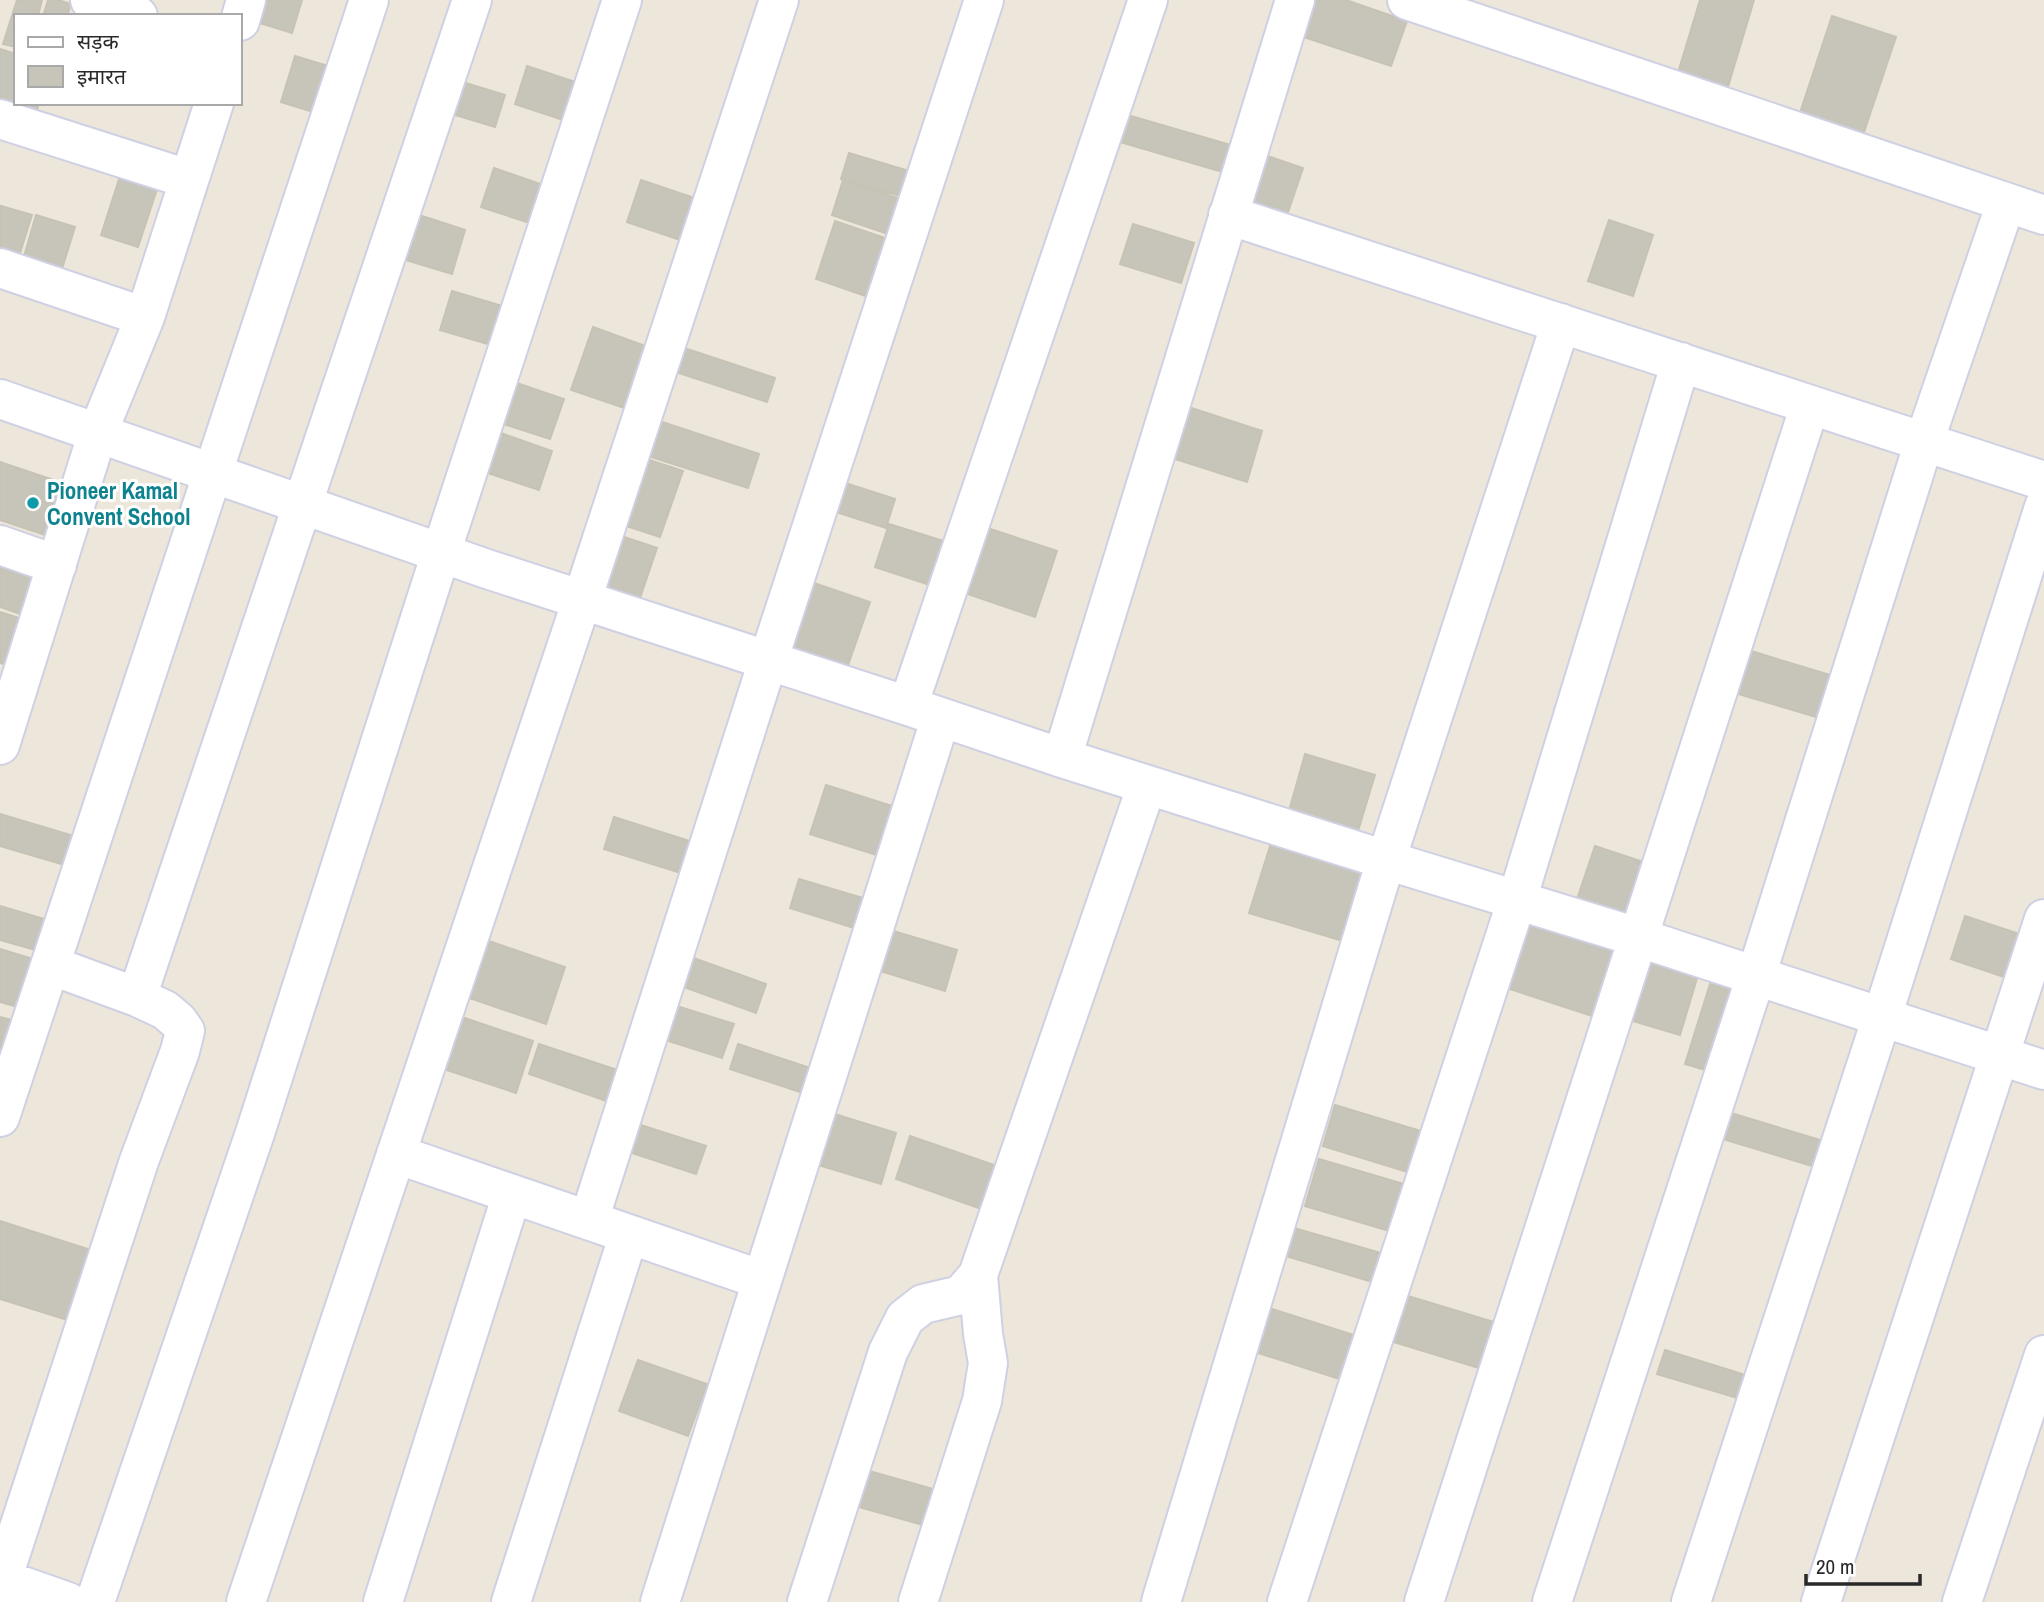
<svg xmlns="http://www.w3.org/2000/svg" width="2044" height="1602" viewBox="0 0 2044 1602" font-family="'Archivo Narrow','Noto Sans Devanagari',sans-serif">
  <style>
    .building { fill: #c7c4ba; stroke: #c7c3b4; stroke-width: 2 }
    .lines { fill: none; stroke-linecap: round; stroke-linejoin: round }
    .minor-casing { stroke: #cfd0e3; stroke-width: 42 }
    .minor { stroke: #fff; stroke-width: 38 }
    .culture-dot { fill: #0f9aa8; stroke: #fff; stroke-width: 2.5 }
    .labels { text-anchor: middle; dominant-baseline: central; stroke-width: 6; stroke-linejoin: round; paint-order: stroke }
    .culture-label { font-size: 23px; font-weight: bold; fill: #0d838f; stroke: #fff; text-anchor: start }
  </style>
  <rect width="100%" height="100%" fill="#ece7da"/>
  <!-- building -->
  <path class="building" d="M17,0H42L38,16H16V47L3,44Z
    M48,0H58L71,4L67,16H43Z
    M260,0H302L292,33L253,21Z
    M1310,0H1346L1407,21L1391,66L1298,35Z
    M1700,0H1754L1727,90L1677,76Z
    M1832,16L1896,37L1862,138L1799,116Z
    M0,49L16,54V103H39L32,126L0,116Z
    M295,56L341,70L326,116L281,102Z
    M527,66L587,86L575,124L515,104Z
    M459,81L505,95L495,127L449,113Z
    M1117,112L1234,146L1226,173L1110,139Z
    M1253,151L1303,168L1285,221L1235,204Z
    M849,153L922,175L914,200L841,179Z
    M494,168L555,189L542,227L481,207Z
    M122,170L159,183L138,247L101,235Z
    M641,180L700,200L686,242L627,222Z
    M843,180L912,203L900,238L832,215Z
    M1,206L32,215L19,256L0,250Z
    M36,215L75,227L61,272L23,260Z
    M419,215L465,230L452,274L406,260Z
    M1609,220L1653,235L1633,296L1588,281Z
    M835,221L897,242L877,300L816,279Z
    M1133,224L1194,243L1181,283L1120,264Z
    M452,291L509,308L498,347L440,330Z
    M593,327L654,349L633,411L571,390Z
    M672,344L775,378L767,402L664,368Z
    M508,380L564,399L550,439L494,421Z
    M1176,403L1262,431L1247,482L1160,454Z
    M647,417L759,454L748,488L636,452Z
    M495,431L552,451L539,490L482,471Z
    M637,456L683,471L660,537L614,522Z
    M0,462L71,486L54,538L0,520Z
    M842,482L895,499L886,528L833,511Z
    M972,523L1057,551L1035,617L950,588Z
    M889,524L953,544L939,588L875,567Z
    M612,533L657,548L638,604L593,588Z
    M0,548L41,562L23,615L0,607Z
    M808,581L870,602L846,671L785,651Z
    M0,612L25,620L10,666L0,663Z
    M1738,647L1843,679L1830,721L1725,690Z
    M1305,754L1375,775L1358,831L1289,811Z
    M826,785L898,808L883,857L810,834Z
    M0,814L87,840L78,869L0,846Z
    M614,817L708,847L697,878L604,849Z
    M1272,840L1374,870L1353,944L1249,913Z
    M1595,846L1646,863L1626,922L1575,905Z
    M799,879L876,902L867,932L790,908Z
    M0,906L61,924L53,955L0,940Z
    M1965,916L2025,936L2010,979L1951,959Z
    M1529,921L1617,950L1595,1017L1507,988Z
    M883,928L957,950L945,991L871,968Z
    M489,941L565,967L546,1024L469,998Z
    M0,949L46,963L32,1011L0,1002Z
    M688,956L766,984L756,1013L678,985Z
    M1641,958L1698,975L1680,1035L1623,1018Z
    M1710,984L1741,993L1716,1073L1685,1064Z
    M661,1001L734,1024L722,1058L650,1035Z
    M456,1015L533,1041L516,1093L438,1067Z
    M0,1017L15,1021L0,1057Z
    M539,1044L623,1072L612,1103L529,1074Z
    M738,1044L819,1071L812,1096L730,1069Z
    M1335,1105L1437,1136L1424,1177L1323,1146Z
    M828,1112L896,1133L881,1184L812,1163Z
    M1731,1113L1833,1144L1825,1170L1723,1139Z
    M625,1120L706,1146L696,1174L617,1148Z
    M910,1136L1003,1168L987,1211L896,1179Z
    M1319,1159L1417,1188L1403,1235L1305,1206Z
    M0,1221L100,1253L77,1323L0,1299Z
    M1294,1228L1398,1258L1389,1287L1286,1256Z
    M1398,1293L1497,1323L1482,1369L1384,1339Z
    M1266,1307L1369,1340L1355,1384L1252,1351Z
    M1665,1350L1758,1379L1751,1402L1657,1374Z
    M638,1360L707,1384L688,1436L619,1411Z
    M862,1469L940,1491L930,1527L852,1505Z"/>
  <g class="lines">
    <defs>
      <path id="minor" d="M90,0L138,16
        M1407,0L2044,215
        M240,21L246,0
        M0,119L188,179
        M1228,215L2044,481
        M0,268L145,317
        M0,399L487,569L908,706L1062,758L1386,860L1561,323
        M0,545L57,565
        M908,706L1148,0
        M0,745L98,432L145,317L214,103
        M1062,758L1295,0
        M137,997L472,0
        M0,1117L369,0
        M396,1154L762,1280
        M589,1220L768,661L984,0
        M0,1578L68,1602
        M0,1586L139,1161L180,1051L185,1031L178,1021L165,1010L137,997L50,965
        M95,1602L255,1133L441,553L622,0
        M246,1602L582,600L779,0
        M383,1602L512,1194
        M511,1602L629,1234
        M660,1602L941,717
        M807,1602L888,1352L905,1318L923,1304L961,1295L978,1275L1147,785
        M918,1602L982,1401L988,1363L983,1334L978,1275
        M1161,1602L1386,860L1637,937L2044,1070
        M1287,1602L1517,900L1681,362
        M1424,1602L1810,405
        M1552,1602L1756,976L1924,442L2006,203
        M1691,1602L1882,1017L2044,507
        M1821,1602L2044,919
        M1962,1602L2044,1355"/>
    </defs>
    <!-- minor casing -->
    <use href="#minor" class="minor-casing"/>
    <!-- minor -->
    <use href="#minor" class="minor"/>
  </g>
  <!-- markers -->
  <circle class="culture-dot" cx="33" cy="503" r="7"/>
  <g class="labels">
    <!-- culture labels -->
    <g class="culture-label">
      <text x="47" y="490">Pioneer Kamal<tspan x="47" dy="26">Convent School</tspan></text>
    </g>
  </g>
  <!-- legend -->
  <rect x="14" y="14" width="228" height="91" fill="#ffffff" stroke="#a9a9a9" stroke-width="2"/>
  <rect x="28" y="37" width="35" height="10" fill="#ffffff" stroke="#a9a9a9" stroke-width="2"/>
  <text x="77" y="49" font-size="21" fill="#292929">सड़क</text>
  <rect x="28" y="66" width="35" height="21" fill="#c7c4ba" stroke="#a9a9a9" stroke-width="2"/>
  <text x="77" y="84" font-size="21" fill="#292929">इमारत</text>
  <!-- scale -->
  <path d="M1806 1574v10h114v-10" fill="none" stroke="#292929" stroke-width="3.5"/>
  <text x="1816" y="1574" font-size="21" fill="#292929" stroke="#ffffff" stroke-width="5" paint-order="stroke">20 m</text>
</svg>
